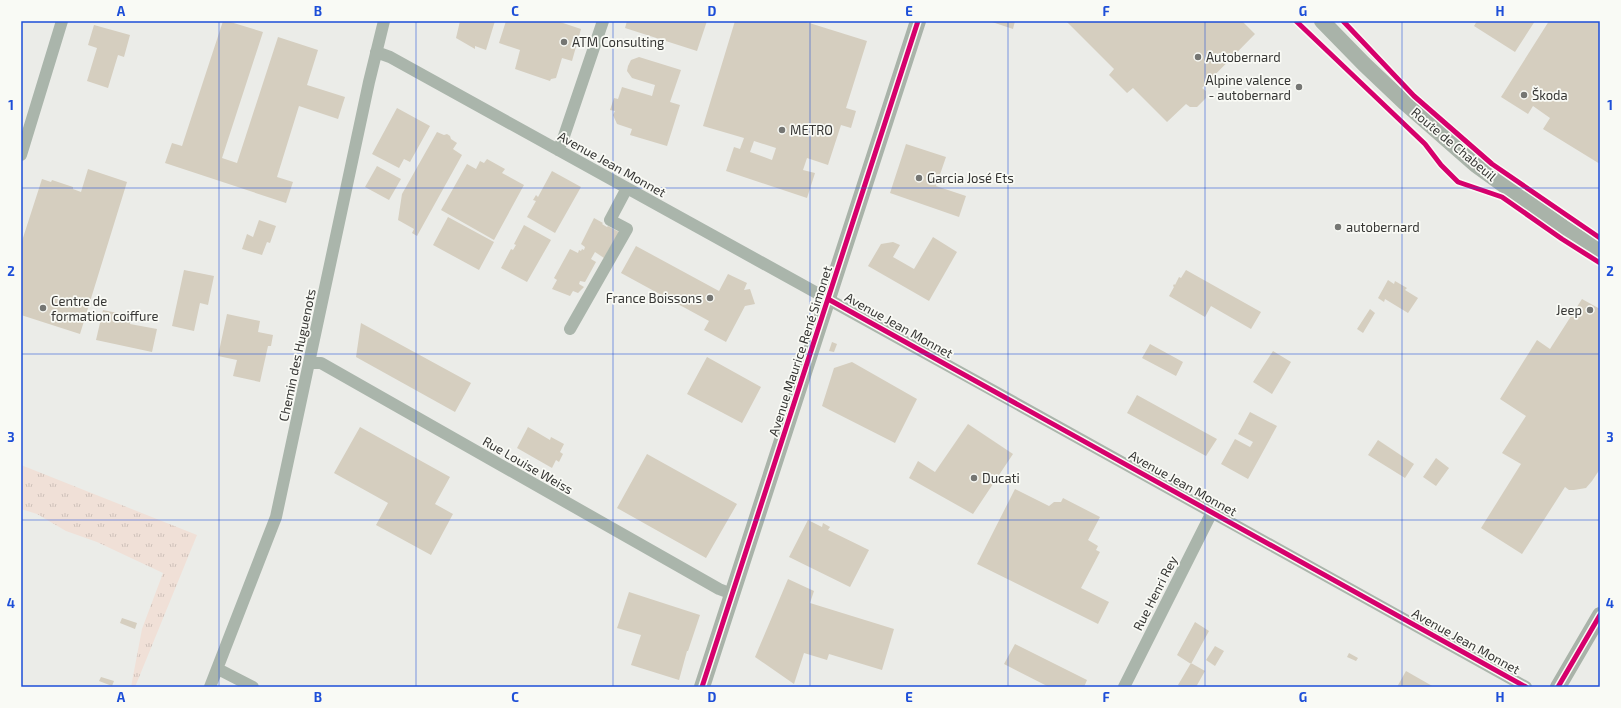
<svg xmlns="http://www.w3.org/2000/svg" width="1621" height="708" viewBox="0 0 1621 708" font-family="'Exo 2',sans-serif">
  <style>
    .grass { fill: url(#grass-tufts) }
    .building { fill: #d5cebf; fill-rule: evenodd }
    .lines { fill: none; stroke-linecap: round; stroke-linejoin: round }
    .street { stroke: #aab5ab; stroke-width: 12 }
    .secondary { stroke: #a9b3a9; stroke-width: 16 }
    .cycleway-casing { stroke: #f9faf5; stroke-width: 8 }
    .cycleway { stroke: #d6006c; stroke-width: 5 }
    .grid { fill: none; stroke: #1d4ed8; stroke-width: 1; stroke-opacity: 0.55 }
    .poi-dot { fill: #757673; stroke: #f9faf5; stroke-width: 1.5 }
    .labels { text-anchor: middle; dominant-baseline: central; stroke-width: 3.5; stroke-linejoin: round; paint-order: stroke }
    .poi-label { font-size: 13px; fill: #363634; stroke: #f9faf5; text-anchor: start }
    .street-label { font-size: 13px; fill: #363634; stroke: #f9faf5 }
    .neatline { fill: none; stroke: #1d4ed8; stroke-width: 1.5 }
    .grid-label { font-size: 13px; text-anchor: middle; font-weight: bold; fill: #1d4ed8 }
  </style>
  <defs>
    <pattern id="grass-tufts" width="24" height="20" patternUnits="userSpaceOnUse"><rect width="24" height="20" fill="#f0e0d7"/><path d="M3 7l-1-3M5 7V3M7 7l1-3M15 17l-1-3M17 17v-4M19 17l1-3" fill="none" stroke="#cec1b9"/></pattern>
  </defs>
  <rect width="100%" height="100%" fill="#ebece8"/>
  <!-- grass -->
  <path class="grass" d="M21,465L197,535L135,687H131L142,629L163,573L97,542L66,531L37,514L21,509Z"/>
  <!-- building -->
  <path class="building" d="M223,21H227L263,32L222,158L237,163L278,37L318,50L307,85L345,97L338,119L299,106L277,177L293,182L286,203L165,163L172,143L182,146Z
    M460,21H495L486,50L475,46V49L456,38Z
    M506,21H557L581,29L572,61L562,58L556,78L551,79L550,81L515,69L520,50L499,43Z
    M627,21H707L697,51L625,28Z
    M735,21H803L867,41L846,108L856,111L851,128L841,125L828,165L807,158L803,170L815,173L807,198L726,171L734,147L740,149L744,138L703,126ZM754,141L776,148L772,160L750,152Z
    M989,21H1015L1013,29Z
    M1066,21H1242L1255,34L1202,88L1206,91V98L1197,107H1190L1186,104L1167,122L1133,88L1127,93L1109,75L1114,69Z
    M1477,21H1535L1515,52L1474,26Z
    M1549,21H1600V164L1543,129L1550,118L1533,106L1528,114L1501,97Z
    M94,25L130,35L124,57L118,55L108,88L87,81L97,48L88,45Z
    M639,57L681,70L670,102L680,105L667,146L630,135L632,129L617,124L613,115L615,111L610,110L614,98L618,99L622,87L652,96L655,85L632,78L627,71L628,66L631,60Z
    M397,108L430,126L410,162L404,159L399,168L372,154Z
    M437,132L444,135L447,134L450,136L451,139L457,143L453,149L462,155L417,236L412,233L414,229L398,220L402,194Z
    M906,144L946,157L936,186L966,196L959,217L890,193Z
    M487,159L505,169L502,173L524,185L494,240L441,210L467,164L476,169L480,161L484,163Z
    M377,166L401,179L389,200L365,187Z
    M88,169L127,182L80,334L21,315V244L42,179L51,182L52,180L73,187V189L81,192Z
    M552,171L581,187L555,233L527,217L536,201L533,200L536,195L538,197Z
    M448,217L494,242L479,270L433,245Z
    M594,218L603,223L602,224L607,227L608,226L619,232L604,258L595,252L591,259L596,262L585,282L580,281L579,284L584,287L578,293L573,291L570,296L552,289L557,280L554,278L570,249L578,253L579,250L581,251L582,249L584,250L585,247L581,244Z
    M259,220L276,226L270,243L267,242L262,255L242,249L247,234L253,237Z
    M524,225L551,240L527,282L501,268L511,249L513,250L516,245L514,244Z
    M933,237L957,252L929,301L868,266L881,244L893,242L900,245L893,257L914,269Z
    M636,246L719,291L728,274L747,283L744,290L750,289L755,304L745,306L726,342L704,330L709,321L621,273Z
    M184,270L214,276L208,305L200,303L194,331L172,326Z
    M1186,270L1261,312L1251,329L1211,306L1205,317L1169,296L1174,287L1173,286L1174,284L1175,285L1179,277L1181,278Z
    M1388,280L1394,284L1395,281L1407,288L1405,290L1418,298L1408,313L1385,299L1384,302L1378,298Z
    M1582,299L1600,309V469L1592,481L1586,488L1574,490H1569L1565,487L1522,554L1481,528L1521,464L1502,453L1526,416L1500,399L1537,340L1550,349Z
    M1370,309L1375,313L1363,333L1357,329Z
    M103,310L132,316L130,324L157,329L152,352L96,340Z
    M227,314L260,321L258,332L273,335L271,346H268L260,382L233,376L237,360L218,356Z
    M361,323L471,383L455,412L356,357Z
    M832,342L837,344L834,352L829,351Z
    M1150,344L1183,362L1176,376L1142,358Z
    M1273,351L1291,362L1272,394L1253,382Z
    M707,357L761,387L742,423L687,394Z
    M852,362L917,399L895,443L822,406L834,368Z
    M1137,395L1217,439L1206,456L1127,413Z
    M1250,412L1277,426L1248,479L1221,464L1235,439L1250,447L1253,442L1238,434Z
    M968,424L1013,454L973,514L909,478L918,461L935,472Z
    M360,427L450,477L435,504L453,514L431,555L376,525L388,503L334,473Z
    M528,427L550,440L551,437L564,444L560,452L563,454L559,462L556,460L552,468L517,448Z
    M1378,440L1414,464L1405,478L1368,455Z
    M647,454L737,504L706,558L617,508Z
    M1436,458L1449,468L1436,486L1423,477Z
    M1015,489L1049,506L1054,502H1061L1063,498L1100,517L1088,540L1098,546L1096,550L1100,552L1081,588L1109,602L1098,624L977,564Z
    M808,520L822,527L823,523L830,527L828,530L869,550L850,587L789,557Z
    M788,579L814,591L810,603L894,629L882,670L829,654L827,660L804,653L794,684L755,657Z
    M629,592L700,615L688,651H687L679,680L631,665L641,635L617,628Z
    M122,618L137,623L135,629L120,623Z
    M1195,622L1209,631L1191,664L1177,655Z
    M1015,644L1087,680L1084,687H1049L1004,664Z
    M1215,646L1224,651L1215,666L1206,660Z
    M1349,653L1358,658L1356,661L1347,657Z
    M1191,663L1205,671L1196,687H1181L1178,685Z
    M1406,671L1434,687H1397Z
    M101,677L114,681L112,686L99,681Z"/>
  <g class="lines">
    <!-- street -->
    <path class="street" d="M376,52L390,57C769,267 1148,475 1526,687
      M558,150L563,139L603,21
      M21,155L62,21
      M570,329L627,229L610,220L627,188
      M310,363H321L719,589L732,594
      M218,669L253,687
      M210,687L276,517L369,82L384,21
      M1124,687L1212,512"/>
    <!-- secondary -->
    <path class="secondary" d="M1322,21L1364,64L1404,102L1476,165L1564,228L1600,251
      M702,687L918,21
      M1558,687L1600,615"/>
    <defs>
      <path id="cycleway" d="M1296,21L1425,144L1441,165L1458,182L1502,197L1562,239L1600,263
        M1343,21L1414,96L1492,164L1600,238
        M828,299L1526,687
        M702,687L918,21
        M1558,687L1600,615"/>
    </defs>
    <!-- cycleway casing -->
    <use href="#cycleway" class="cycleway-casing"/>
    <!-- cycleway -->
    <use href="#cycleway" class="cycleway"/>
  </g>
  <!-- grid -->
  <path class="grid" d="M219,21V687M416,21V687M613,21V687M810,21V687M1008,21V687M1205,21V687M1402,21V687M21,188H1600M21,354H1600M21,520H1600"/>
  <!-- markers -->
  <g class="poi-dot">
    <circle cx="564" cy="42" r="4"/>
    <circle cx="1198" cy="57" r="4"/>
    <circle cx="1299" cy="87" r="4"/>
    <circle cx="1524" cy="95" r="4"/>
    <circle cx="782" cy="130" r="4"/>
    <circle cx="919" cy="178" r="4"/>
    <circle cx="1338" cy="227" r="4"/>
    <circle cx="710" cy="298" r="4"/>
    <circle cx="43" cy="308" r="4"/>
    <circle cx="1590" cy="310" r="4"/>
    <circle cx="974" cy="478" r="4"/>
  </g>
  <g class="labels">
    <!-- poi labels -->
    <g class="poi-label">
      <text x="572" y="42">ATM Consulting</text>
      <text x="1206" y="57">Autobernard</text>
      <text x="1291" y="80" text-anchor="end">Alpine valence<tspan x="1291" dy="15">- autobernard</tspan></text>
      <text x="1532" y="95">Škoda</text>
      <text x="790" y="130">METRO</text>
      <text x="927" y="178">Garcia José Ets</text>
      <text x="1346" y="227">autobernard</text>
      <text x="702" y="298" text-anchor="end">France Boissons</text>
      <text x="51" y="301">Centre de<tspan x="51" dy="15">formation coiffure</tspan></text>
      <text x="1582" y="310" text-anchor="end">Jeep</text>
      <text x="982" y="478">Ducati</text>
    </g>
    <!-- street labels -->
    <g class="street-label">
      <text transform="translate(1454 144) rotate(40)">Route de Chabeuil</text>
      <text transform="translate(612 164) rotate(29)">Avenue Jean Monnet</text>
      <text transform="translate(899 325) rotate(29)">Avenue Jean Monnet</text>
      <text transform="translate(800 351) rotate(-72)">Avenue Maurice René Simonet</text>
      <text transform="translate(297 355) rotate(-78)">Chemin des Huguenots</text>
      <text transform="translate(528 465) rotate(30)">Rue Louise Weiss</text>
      <text transform="translate(1183 483) rotate(29)">Avenue Jean Monnet</text>
      <text transform="translate(1155 593) rotate(-63)">Rue Henri Rey</text>
      <text transform="translate(1466 641) rotate(29)">Avenue Jean Monnet</text>
    </g>
  </g>
  <!-- border -->
  <rect width="1621" height="708" fill="none" stroke="#f9faf5" stroke-width="44"/>
  <rect x="22" y="22" width="1577" height="664" class="neatline"/>
  <g class="grid-label">
    <text x="121" y="16">A</text>
    <text x="318" y="16">B</text>
    <text x="515" y="16">C</text>
    <text x="712" y="16">D</text>
    <text x="909" y="16">E</text>
    <text x="1106" y="16">F</text>
    <text x="1303" y="16">G</text>
    <text x="1500" y="16">H</text>
    <text x="11" y="110">1</text>
    <text x="1610" y="110">1</text>
    <text x="11" y="276">2</text>
    <text x="1610" y="276">2</text>
    <text x="11" y="442">3</text>
    <text x="1610" y="442">3</text>
    <text x="11" y="608">4</text>
    <text x="1610" y="608">4</text>
    <text x="121" y="702">A</text>
    <text x="318" y="702">B</text>
    <text x="515" y="702">C</text>
    <text x="712" y="702">D</text>
    <text x="909" y="702">E</text>
    <text x="1106" y="702">F</text>
    <text x="1303" y="702">G</text>
    <text x="1500" y="702">H</text>
  </g>
</svg>
